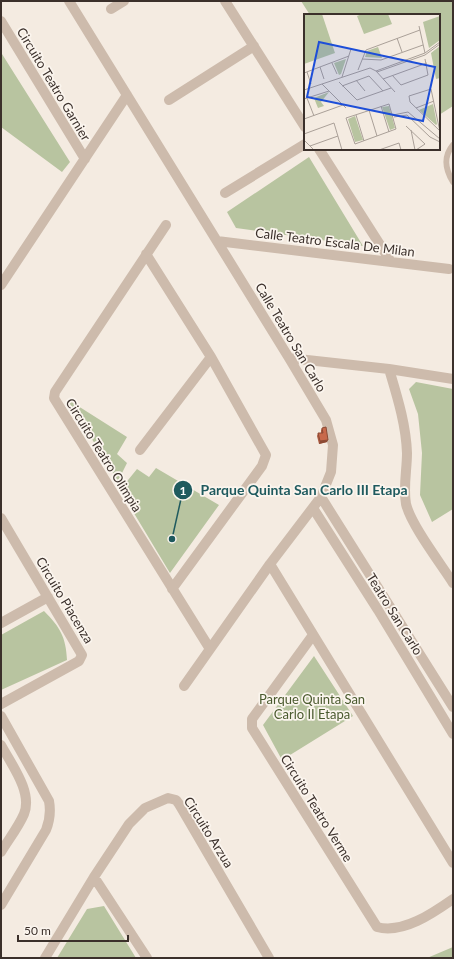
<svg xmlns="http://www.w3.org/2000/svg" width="454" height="959" viewBox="0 0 454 959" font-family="Lato,sans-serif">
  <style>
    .green { fill: #b8c4a0 }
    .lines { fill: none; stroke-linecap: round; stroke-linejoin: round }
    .lane { stroke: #cdbbac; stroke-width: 6 }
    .street { stroke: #cdbbac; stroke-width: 10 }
    .wall { fill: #ac5a40 }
    .shaded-wall { fill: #8c4a34 }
    .building { fill: #c8694b; stroke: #8c4a34 }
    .labels { text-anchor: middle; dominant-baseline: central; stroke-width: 3.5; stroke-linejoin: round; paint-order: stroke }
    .street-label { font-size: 13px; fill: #3b302b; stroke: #fbf5ee }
    .park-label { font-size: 13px; fill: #4a5a2e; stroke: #fbf5ee }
    .inset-road { fill: none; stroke: #aaa098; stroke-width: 1 }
    .view { fill: #1d4ed8; fill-opacity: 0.15; stroke: #1d4ed8; stroke-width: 2 }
    .inset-edge { fill: none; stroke: #3b302b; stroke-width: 2 }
    .leader { fill: none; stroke: #1f5a5e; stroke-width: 1.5 }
    .callout-dot { fill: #1f5a5e; stroke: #fbf5ee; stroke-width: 1.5 }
    .mark-label { font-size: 12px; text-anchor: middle; font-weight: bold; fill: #fff }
    .callout-label { font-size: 14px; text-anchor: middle; font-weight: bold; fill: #1f5a5e; stroke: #fbf5ee; stroke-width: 3.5; stroke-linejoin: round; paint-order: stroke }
  </style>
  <rect width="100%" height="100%" fill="#f4ebe1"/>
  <!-- green -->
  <path class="green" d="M301,1H453V106L439,115V15H310Z
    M2,54L70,162L62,172L1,127Z
    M309,157L363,246L236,228L227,212Z
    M416,382L453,389V509L432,522L420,495L422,453L418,414L409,389Z
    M67,399L127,437L117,454L127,463L118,481Z
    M156,468L219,505L170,573L120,490L137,469L149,477Z
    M44,611C60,627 66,637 67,660L1,690V635Z
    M314,656L353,716L282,760L263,725Z
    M104,906L136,958H57L87,909Z
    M453,947V958H427Z"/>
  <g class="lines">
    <!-- lane -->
    <path class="lane" d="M453,145C443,157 445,169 453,182"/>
    <!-- street -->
    <path class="street" d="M69,1L289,358L326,420L333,445L331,472L321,497L270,564L184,686
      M225,1L305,127
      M111,9L124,1
      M1,21L85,159
      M169,100L254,46
      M319,149L391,262
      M225,193L305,144
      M166,225L55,392L54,398L210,649
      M217,241L449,269
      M146,254L211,357L266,455L262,466L172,589
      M1,285L127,95
      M289,358L389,369L453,379
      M389,369C397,396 406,424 407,453C407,470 403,487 406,504C411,525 441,564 453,583
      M140,450L211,357
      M321,497L453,707
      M313,508L378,610L453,734
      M1,518L82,655L79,661L1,704
      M270,564L453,863
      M1,623L48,597
      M313,635L252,719V728L377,927C403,934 433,913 453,899
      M1,716L49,801C51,812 50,820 46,830L1,905
      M1,745C11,764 33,792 24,814C18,828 8,840 1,852
      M94,877L147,958
      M45,958L94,877L129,824L145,808L168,798L176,800L179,804L269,958"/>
  </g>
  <!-- wall -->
  <path class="wall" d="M322,428L327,442L319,444L317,436L318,433H321V430Z"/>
  <!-- shaded-wall -->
  <path class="shaded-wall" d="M328,440L327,442L319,444L320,441Z"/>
  <!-- building -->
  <path class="building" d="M326,427L328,440L320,441L318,433H323L322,428Z"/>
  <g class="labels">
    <!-- street labels -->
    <g class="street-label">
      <text transform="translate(54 84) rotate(59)">Circuito Teatro Garnier</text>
      <text transform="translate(335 242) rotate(7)">Calle Teatro Escala De Milan</text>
      <text transform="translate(291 337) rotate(59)">Calle Teatro San Carlo</text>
      <text transform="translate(104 455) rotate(58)">Circuito Teatro Olimpia</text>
      <text transform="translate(65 600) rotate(59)">Circuito Piacenza</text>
      <text transform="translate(395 614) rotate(58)">Teatro San Carlo</text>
      <text transform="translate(317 808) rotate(58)">Circuito Teatro Verme</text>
      <text transform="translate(209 832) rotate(58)">Circuito Arzua</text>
    </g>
    <!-- park labels -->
    <g class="park-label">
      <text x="312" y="699">Parque Quinta San<tspan x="312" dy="15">Carlo II Etapa</tspan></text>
    </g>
  </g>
  <!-- overview -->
  <g transform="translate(304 14)">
    <rect width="136" height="136" fill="#f4ebe1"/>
    <path d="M0,0H18L31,39L0,50ZM58,0H84L88,10L60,20L53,2ZM136,2V26L125,34L119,8ZM136,32V64L132,65L127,39ZM74,33L78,44L61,43L63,37ZM42,45L37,60L35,61L30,49ZM25,78L17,88L20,92L14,94L10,84ZM129,90L133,110L132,111L115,96ZM85,92L91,114L86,116L78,93ZM51,102L59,126L51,128L44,105Z" fill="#b8c4a0"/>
    <path class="inset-road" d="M115,12L121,39M93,24L98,38M58,45L77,46L119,31M28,49L33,60M16,53L20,65M54,56L62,36L116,16M72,57L121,39L136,28M3,58L7,70M73,58L121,41L136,30M0,59L45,42M88,61L97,71L124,61L121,45M38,63L47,35M79,65L123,49M52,66L61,77M35,68L53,86L87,74M18,70L42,94M38,72L65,62L79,77M0,76L66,54L72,57L91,78M3,84L10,102M0,85L25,77M85,90L92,115L51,130L42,104ZM77,92L85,118M112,94L130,87M65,96L73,122M52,101L60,127M89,101L104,98L136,125M90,103L103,101L126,123L136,128M0,105L39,91M102,112L121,130L112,136M107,116L111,136M135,116L106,88L105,82L127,75L136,118M0,120L30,109L38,136M0,126L10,136M6,132L34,122M75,136L95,129L97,136"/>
    <path class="view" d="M15,28L131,53L119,107L3,83Z"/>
    <rect width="136" height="136" class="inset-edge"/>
  </g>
  <!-- callouts -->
  <path class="leader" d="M172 539L183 490"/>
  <g class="callout-dot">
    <circle cx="172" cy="539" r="4"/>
    <circle cx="183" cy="490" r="10"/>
  </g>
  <g class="mark-label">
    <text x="183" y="495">1</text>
  </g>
  <g class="callout-label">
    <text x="304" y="495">Parque Quinta San Carlo III Etapa</text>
  </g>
  <!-- border -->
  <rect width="454" height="959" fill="none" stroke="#3b302b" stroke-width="4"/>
  <!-- scale -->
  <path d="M18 935v6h110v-6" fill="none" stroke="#3b302b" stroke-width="2"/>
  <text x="24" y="935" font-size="12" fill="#3b302b" stroke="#fbf5ee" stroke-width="3" paint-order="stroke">50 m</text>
</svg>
